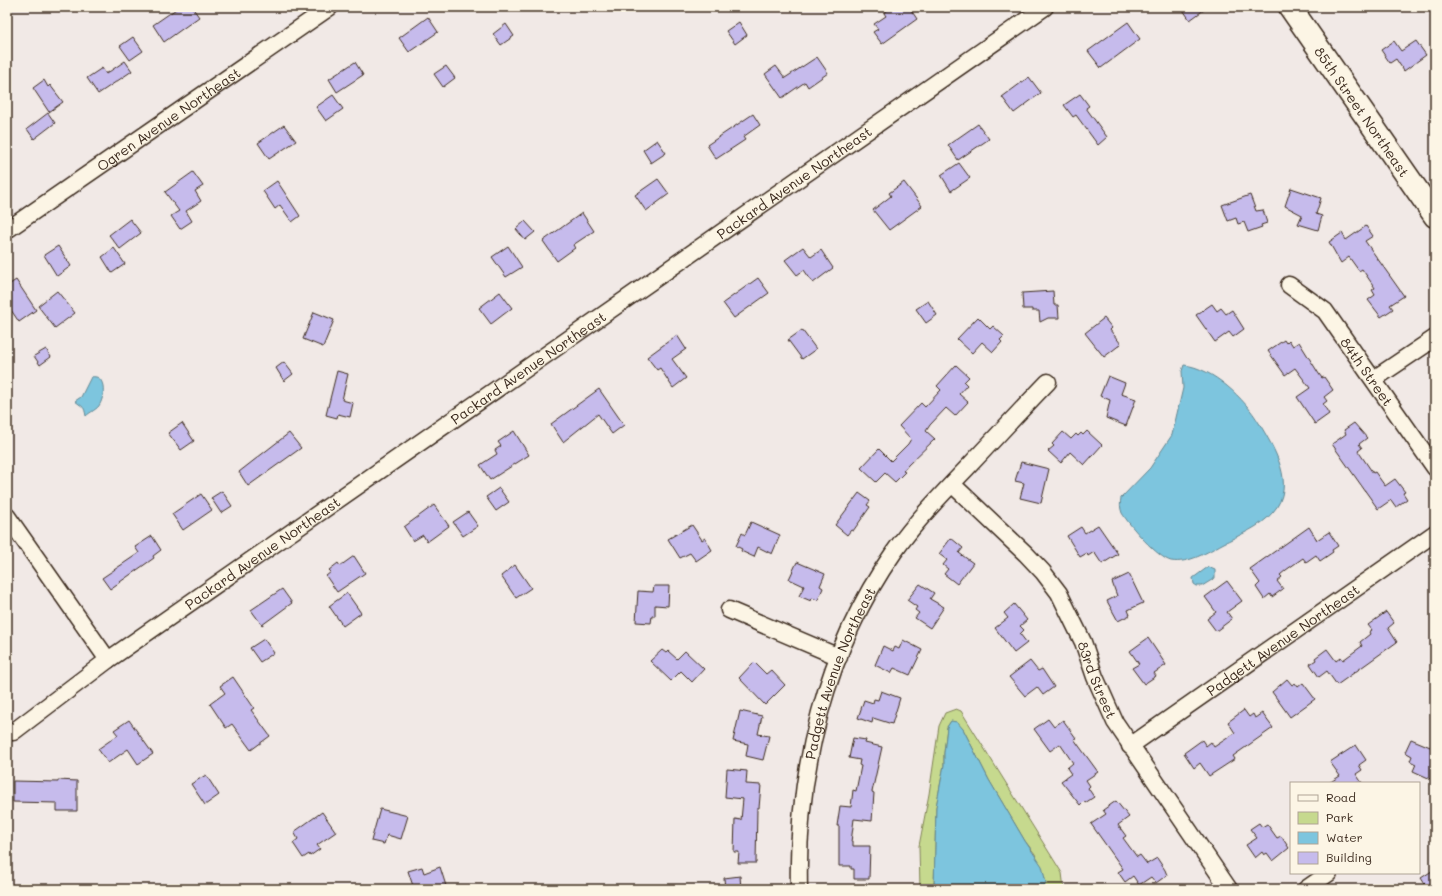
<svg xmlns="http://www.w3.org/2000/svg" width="1442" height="896" viewBox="0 0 1442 896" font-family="Mali,sans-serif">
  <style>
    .green { fill: #c6d98e; stroke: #808256 }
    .water { fill: #7dc5de; stroke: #638791 }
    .building { fill: #c6bbec; stroke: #3b2a1e }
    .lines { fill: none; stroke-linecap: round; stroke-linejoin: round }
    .street-casing { stroke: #3b2a1e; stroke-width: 19 }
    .secondary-casing { stroke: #3b2a1e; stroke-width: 25 }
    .street { stroke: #fcf5e5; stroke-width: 16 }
    .secondary { stroke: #fcf5e5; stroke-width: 22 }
    .labels { text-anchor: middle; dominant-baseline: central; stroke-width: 4; stroke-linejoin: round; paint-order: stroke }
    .street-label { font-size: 14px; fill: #3b2a1e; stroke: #fcf5e5 }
  </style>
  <rect width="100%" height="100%" fill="#f1e9e6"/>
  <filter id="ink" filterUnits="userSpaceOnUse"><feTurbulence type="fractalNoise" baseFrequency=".025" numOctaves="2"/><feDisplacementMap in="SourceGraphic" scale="8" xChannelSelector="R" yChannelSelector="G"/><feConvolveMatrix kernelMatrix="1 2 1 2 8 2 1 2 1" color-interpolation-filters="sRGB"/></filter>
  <g filter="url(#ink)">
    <!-- green -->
    <path class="green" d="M956,709L961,711L1062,873L1064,889H1043L1046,883L1035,854L1025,841L989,780L963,729L951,721L947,727L944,753V765L936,807L934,889H920L919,846L929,794L939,726L945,713Z"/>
    <!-- water -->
    <path class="water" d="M1184,365C1213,368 1245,399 1259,423C1274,448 1297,485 1273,512C1261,527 1239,535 1222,544C1208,552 1188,564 1171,561C1158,558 1129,525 1122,513C1120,508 1120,503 1121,498L1150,468L1172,435L1183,388L1182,371Z
      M91,377C106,374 105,395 100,404C98,409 90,412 86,416C84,406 84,408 75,401L81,397Z
      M1208,567L1215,570V578L1202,586H1197L1194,584L1193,578Z
      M951,721L957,722L963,729L989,780L1025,841L1042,866L1046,883L1043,889H934L936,807L944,765V753L947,727Z"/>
    <!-- building -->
    <path class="building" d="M179,7H192L199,17L164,42L153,25Z
      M892,7H909L917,19L882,44L873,32L878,29L874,24L886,16L884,13Z
      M1181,7H1208L1190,20Z
      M428,17L438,32L409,52L399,38Z
      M739,22L747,35L735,44L726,31Z
      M1128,22L1140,39L1101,68L1088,51Z
      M506,24L514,36L501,45L493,34Z
      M133,37L143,51L130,60L120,46Z
      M1394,41L1401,51L1416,41L1426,55L1404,71L1396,59L1390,63L1381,50Z
      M817,57L828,73L808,87L805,82L782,98L765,74L776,66L785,78Z
      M125,61L132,71L98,94L87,78L102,68L106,74Z
      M355,62L363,75L337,92L329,79Z
      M446,66L455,78L443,87L434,74Z
      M1029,77L1041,93L1014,113L1002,97Z
      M44,80L48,87L50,85L63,102L49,112L33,88Z
      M1080,94L1089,106L1086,108L1107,137L1098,145L1076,115L1073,117L1064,105Z
      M333,95L343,109L326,121L316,107Z
      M48,113L55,123L34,139L27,129Z
      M753,114L760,125L743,137L745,140L716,159L707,145Z
      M978,124L989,139L958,160L948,145Z
      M284,125L296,141L269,159L258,143Z
      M657,140L666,153L651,163L643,150Z
      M959,163L970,178L951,191L941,175Z
      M193,172L203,186L195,191L201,201L186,211L192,221L180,229L171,216L179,211L165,192Z
      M658,179L669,194L646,211L635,195Z
      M277,181L300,216L292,222L280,205L275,209L263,191Z
      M904,182L922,206L889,230L873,210L891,196L889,193Z
      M1291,188L1321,198L1316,214L1322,216L1318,230L1298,224L1302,215L1285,206Z
      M1250,195L1256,211L1263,210L1267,223L1261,225L1262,227L1248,232L1244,222L1238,224L1236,218L1228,221L1222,205Z
      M582,213L594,231L573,245L575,248L557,261L543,241Z
      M130,219L141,233L120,249L109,235Z
      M525,221L535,232L525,240L516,229Z
      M1366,226L1373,236L1365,241L1404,296L1390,305L1393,309L1381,317L1368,300L1375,295L1372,290L1375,288L1362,269L1359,271L1349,257L1341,263L1329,242L1342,233L1346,240Z
      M58,246L71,266L57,276L44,255Z
      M508,246L522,267L506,277L492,257Z
      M803,247L811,257L821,250L833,268L813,283L804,270L797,275L785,260Z
      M114,248L125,264L112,273L102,257Z
      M758,278L769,293L734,318L723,303Z
      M16,280L36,310L19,322L7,304V286Z
      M57,291L75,313L55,328L38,306Z
      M1053,291L1054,305H1058L1059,318H1048L1040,322L1039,311H1032V309H1023L1022,293Z
      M500,292L512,308L491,324L479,308Z
      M928,301L937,315L926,323L916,309Z
      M1212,304L1217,311L1221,308L1226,314L1232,310L1244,329L1233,337L1229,332L1215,342L1196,315Z
      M314,312L334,320L323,347L303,339Z
      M978,317L990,329L993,326L1004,336L1000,340L1002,342L993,352L982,342L972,353L957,339Z
      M1104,318L1112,328L1110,330L1121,344L1104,357L1085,333Z
      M802,330L816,349L802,359L788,340Z
      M677,335L686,349L672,359L686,378L673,388L660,368L657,370L647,357Z
      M1284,340L1286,343L1289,340L1293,346L1299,342L1319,374L1322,378L1324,377L1333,390L1324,397L1327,401L1323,404L1329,414L1315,424L1297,397L1310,388L1295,368L1285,375L1268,351Z
      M46,349L51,357L40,365L34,356Z
      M284,362L293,374L284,381L276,368Z
      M956,365L969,377L964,382L967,385L959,394L968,402L955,416L946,408L930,425L926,431L935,439L908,465L903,471L905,472L895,482L885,473L876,482L861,468L879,449L891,461L908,444L911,439L899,426L921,403L925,407L941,390L937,386Z
      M337,371L348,374L342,400L353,403L350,417L338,414L337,418L326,415Z
      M1108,376L1125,383L1121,394L1136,399L1126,426L1106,418L1110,400L1100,396Z
      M599,389L624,425L612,434L598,414L563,442L551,424Z
      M182,423L194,441L181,450L168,433Z
      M1354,423L1367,438L1359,444L1362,448L1358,451L1373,473L1375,472L1385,486L1395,479L1405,492L1403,493L1407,499L1396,507L1391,500L1378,509L1332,444L1346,434L1344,430Z
      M514,431L529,455L490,480L480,465L497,454L495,450L501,446L498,442Z
      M1087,431L1102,445L1084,465L1070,452L1061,463L1048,451L1054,446L1052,444L1063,432L1071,439L1076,434L1078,436L1081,433L1083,435Z
      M289,433L301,448L248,486L239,472Z
      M1021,462L1049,469L1041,503L1020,498L1024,483L1015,481Z
      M499,488L509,502L496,511L486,497Z
      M222,491L232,506L221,513L211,498Z
      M859,493L870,501L867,505L870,507L853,531L851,530L847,535L835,525Z
      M201,494L212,510L183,530L172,514Z
      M434,505L449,526L427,542L423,535L413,541L404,527Z
      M468,512L478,526L463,536L453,522Z
      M751,522L780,535L772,554L758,547L754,557L741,551L742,549L736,546L742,533L745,535Z
      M692,525L702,540L705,538L712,550L696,561L690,553L680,558L668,539Z
      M1098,525L1118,554L1102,564L1094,552L1088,556L1087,553L1080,557L1067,536L1081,527L1085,533Z
      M1309,527L1317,540L1329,532L1338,546L1332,550L1333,552L1320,561L1316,555L1306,562L1303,558L1286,570L1280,575L1282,577L1277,581L1283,589L1272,597L1270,594L1264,599L1256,587L1260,583L1250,569Z
      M152,536L161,550L153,556L154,558L110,589L102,578L139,553L135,547Z
      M951,538L963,548L959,553L973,563L957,584L944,574L948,569L943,565L947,560L939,554Z
      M354,556L365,573L337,592L326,576L331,572L329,570L338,563L340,566Z
      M797,562L825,574L820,586L823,588L818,600L812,598L811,601L799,596L804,586L789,579Z
      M515,565L531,588L516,598L501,576Z
      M1129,574L1143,603L1128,610L1130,615L1118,621L1107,601L1117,596L1112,582Z
      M1227,581L1242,601L1227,612L1232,619L1216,631L1207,619L1216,612L1205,597Z
      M920,584L934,593L930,599L944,607L930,628L915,618L919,613L915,610L917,607L907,600Z
      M654,586H669L668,606L655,605V616H652L651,623L636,622L638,591L653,592Z
      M282,589L292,603L262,625L251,610Z
      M347,593L361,613L343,626L329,606Z
      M1014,604L1027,620L1020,626L1024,630L1020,634L1027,643L1014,653L995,628L1008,618L1004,613Z
      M1386,612L1394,623L1388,628L1397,642L1337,685L1327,671L1319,677L1310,664L1316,660L1315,658L1327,649L1336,661L1341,657L1343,660L1362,646L1360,642L1370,634L1369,632L1372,630L1368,625Z
      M1148,638L1166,665L1154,673L1156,676L1144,684L1132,668L1139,664L1130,651Z
      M264,639L274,653L260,662L250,648Z
      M903,640L922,650L910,675L894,668L891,673L875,665L883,646L893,651L895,647L899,649Z
      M662,650L666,653L668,651L677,659L685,651L704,669L692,682L681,671L671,681L650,661Z
      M1030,661L1038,671L1042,669L1054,687L1043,695L1037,687L1025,696L1009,677Z
      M754,662L766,674L771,670L785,685L765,705L739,678Z
      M233,677L254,708L251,710L270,736L251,750L232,724L226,728L210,704L225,693L220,686Z
      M1287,679L1292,685L1295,683L1298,687L1303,683L1315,699L1290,717L1272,692Z
      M881,691L900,698L892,724L873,718L872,723L858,718L864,700L873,703L874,699L878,700Z
      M1244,710L1249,717L1253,714L1255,718L1262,713L1273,728L1233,756L1235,759L1209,776L1200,763L1194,768L1184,753L1202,740L1206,746L1211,742L1214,747L1235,733L1228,722Z
      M740,711L762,716L758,734L769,736L763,760L746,756L748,744L733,741Z
      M1048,719L1054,727L1063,720L1076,738L1074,739L1098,772L1086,780L1090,786L1088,788L1094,797L1085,803L1084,801L1080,805L1061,781L1071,774L1067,768L1073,763L1060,744L1050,751L1034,729Z
      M129,720L153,754L138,764L128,749L108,763L98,749L118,735L114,730Z
      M853,738L866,740L865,743L882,747L872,792L874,793L872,821L854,819L851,842H853V846H870L869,879H854V869H851V866H839V826H837L840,806L851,807L853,790L856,791L861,766L859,765L860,760L849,758Z
      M1411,739L1435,749V781L1413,771L1416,764L1410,761L1412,756L1405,752Z
      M1356,745L1366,760L1359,765L1362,770L1356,774L1362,783H1329L1340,776L1330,762Z
      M727,769L747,771L746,784L761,785L759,808H757L756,863H738L739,852H734L735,819L741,820L743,799L725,797Z
      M206,775L219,795L205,805L191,784Z
      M58,780L77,781V811H57V803L13,802V781L58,782Z
      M1116,801L1129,817L1118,825L1126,836L1123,838L1137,857L1140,855L1147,864L1157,858L1165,870L1167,875L1156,883L1151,877L1139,885L1133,876L1125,882L1118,872L1123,869L1091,824L1106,814L1103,810Z
      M380,809L408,816L401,839L387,835L384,844L371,841Z
      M322,812L336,832L317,845L320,849L310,856L309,854L303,858L293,843L298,839L294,832Z
      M1259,823L1262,827L1267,824L1277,838L1281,836L1289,848L1273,861L1267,853L1264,855L1262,852L1255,858L1246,845L1257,838L1250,829Z
      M422,867L424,873L440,867L447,889H414L408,871Z
      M1435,869V889H1428L1421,878Z
      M740,876L741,889H725L724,878Z"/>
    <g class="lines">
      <defs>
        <g id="street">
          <path id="s1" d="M7,230L330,7"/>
          <path id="s2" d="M1289,285L1325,311L1435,468"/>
          <path d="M1374,379L1435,338"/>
          <path id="s3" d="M952,484L1026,554L1043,572L1059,593L1083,642L1095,677L1115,722L1229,889"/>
          <path d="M7,516L108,660"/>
          <path d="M729,610L839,657"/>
          <path id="s4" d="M13,732L108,660L1045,7"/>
          <path id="s5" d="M1130,746L1435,533"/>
          <path id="s6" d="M799,889C796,771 826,649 894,552C915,522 942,494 967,468C994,439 1021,410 1048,382"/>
          <path d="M1306,889L1329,873"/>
        </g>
        <g id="secondary">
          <path id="s7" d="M1290,7L1435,216"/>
        </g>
      </defs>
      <!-- street casing -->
      <use href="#street" class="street-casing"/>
      <!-- secondary casing -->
      <use href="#secondary" class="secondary-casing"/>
      <!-- street -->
      <use href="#street" class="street"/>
      <!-- secondary -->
      <use href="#secondary" class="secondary"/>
    </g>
  </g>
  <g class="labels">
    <!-- street labels -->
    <g class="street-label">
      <text stroke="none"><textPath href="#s7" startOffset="127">85th Street Northeast</textPath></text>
      <text stroke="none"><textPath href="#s1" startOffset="196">Ogren Avenue Northeast</textPath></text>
      <text stroke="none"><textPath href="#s4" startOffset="955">Packard Avenue Northeast</textPath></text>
      <text stroke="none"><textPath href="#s4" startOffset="631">Packard Avenue Northeast</textPath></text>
      <text stroke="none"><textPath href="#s2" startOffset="118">84th Street</textPath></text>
      <text stroke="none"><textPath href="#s4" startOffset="307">Packard Avenue Northeast</textPath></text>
      <text stroke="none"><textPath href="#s5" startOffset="186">Padgett Avenue Northeast</textPath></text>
      <text stroke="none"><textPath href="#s6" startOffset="222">Padgett Avenue Northeast</textPath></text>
      <text stroke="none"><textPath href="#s3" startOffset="248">83rd Street</textPath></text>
    </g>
  </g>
  <!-- margin -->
  <rect width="1442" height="896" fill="none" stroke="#fcf5e5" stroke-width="24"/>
  <rect x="12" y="12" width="1418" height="872" fill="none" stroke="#3b2a1e" stroke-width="1.5" filter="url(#ink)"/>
  <!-- legend -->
  <rect x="1290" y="782" width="130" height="92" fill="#fcf5e5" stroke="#afa495"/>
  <rect x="1298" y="795" width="20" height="6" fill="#fcf5e5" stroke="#afa495"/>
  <text x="1326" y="802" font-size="12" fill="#3b2a1e">Road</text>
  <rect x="1298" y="812" width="20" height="12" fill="#c6d98e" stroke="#afa495"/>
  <text x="1326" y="822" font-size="12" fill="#3b2a1e">Park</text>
  <rect x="1298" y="832" width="20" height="12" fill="#7dc5de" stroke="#afa495"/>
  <text x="1326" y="842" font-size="12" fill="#3b2a1e">Water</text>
  <rect x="1298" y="852" width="20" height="12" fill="#c6bbec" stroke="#afa495"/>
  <text x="1326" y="862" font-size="12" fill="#3b2a1e">Building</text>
</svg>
